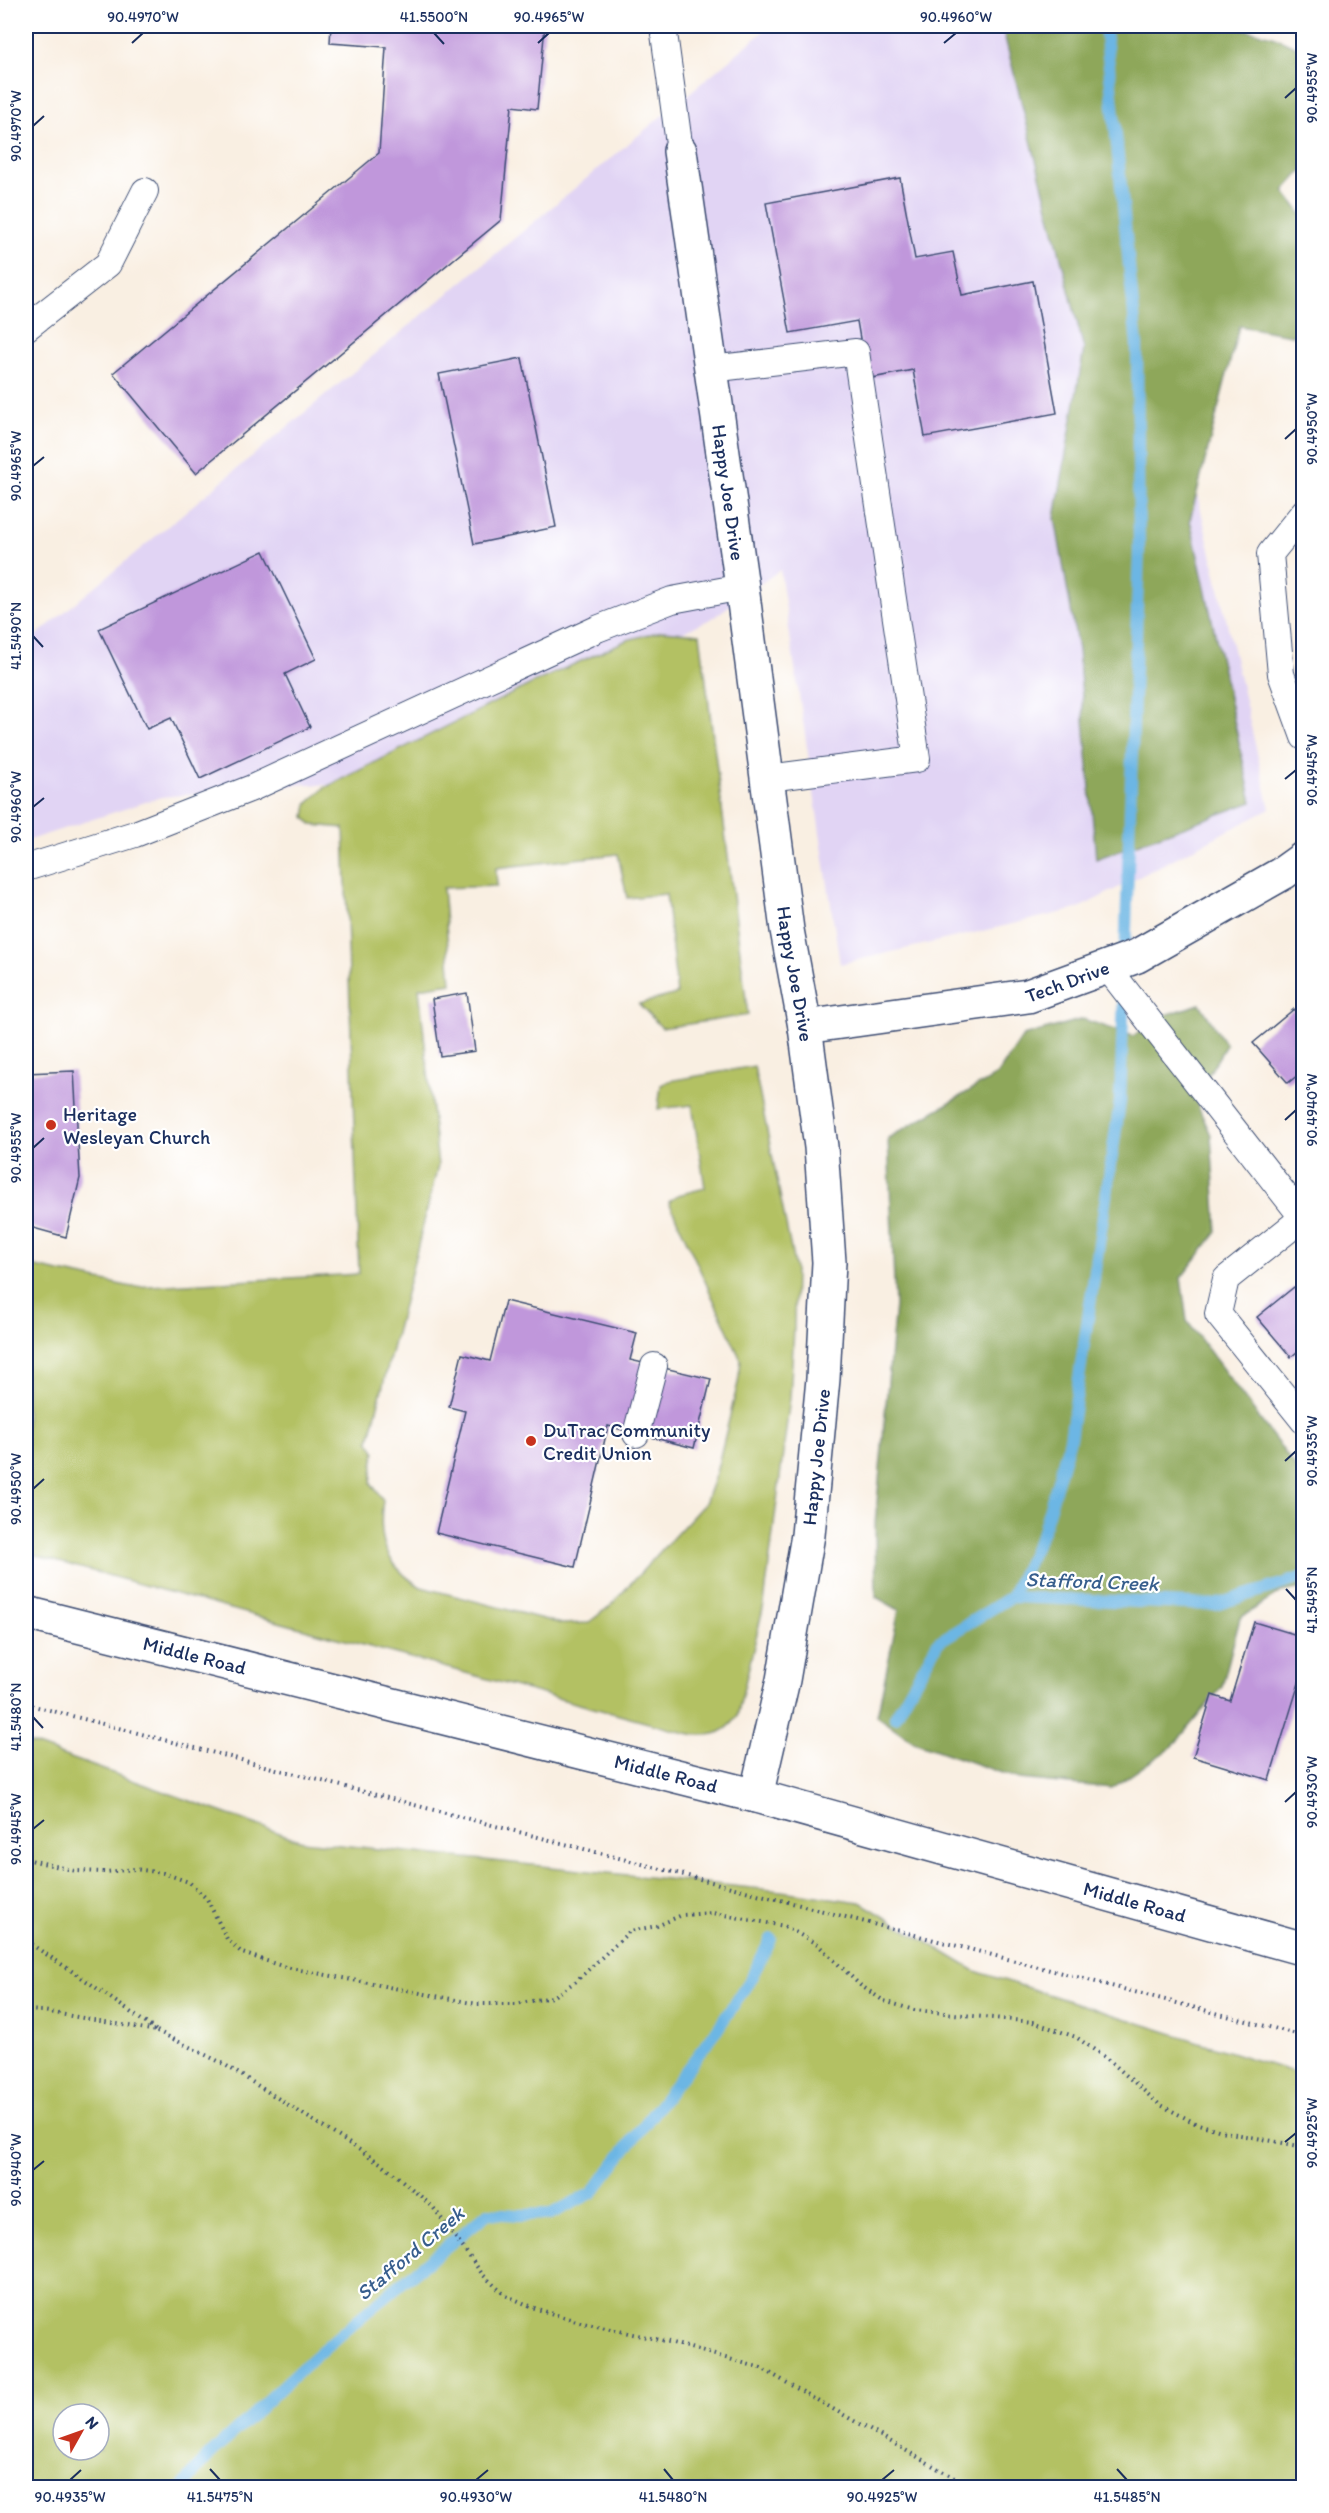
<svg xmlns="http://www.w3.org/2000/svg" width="1329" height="2513" viewBox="0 0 1329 2513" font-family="Itim,sans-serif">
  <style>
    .built { fill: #e1d4f4 }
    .green { fill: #b3c164; stroke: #677861; stroke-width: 1.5; fill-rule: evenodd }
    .forest { fill: #8ea75a; stroke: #546b5c; stroke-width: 1.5 }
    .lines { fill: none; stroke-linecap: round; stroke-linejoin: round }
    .stream { stroke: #6cb6e4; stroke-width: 12 }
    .building { fill: #c097db }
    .lane-casing { stroke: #3c4c72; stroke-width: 28 }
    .street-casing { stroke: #3c4c72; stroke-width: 36 }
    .secondary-casing { stroke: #3c4c72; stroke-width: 36 }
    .path { stroke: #3c4c72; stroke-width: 4; stroke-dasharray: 1.5 4.5; stroke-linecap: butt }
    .lane { stroke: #fff; stroke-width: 26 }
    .street { stroke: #fff; stroke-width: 33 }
    .secondary { stroke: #fff; stroke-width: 33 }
    .ticks { fill: none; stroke: #1b2f5e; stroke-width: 2 }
    .poi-dot { fill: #c8321e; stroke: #fff; stroke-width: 2 }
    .labels { text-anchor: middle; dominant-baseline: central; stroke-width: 4.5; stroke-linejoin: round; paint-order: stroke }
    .street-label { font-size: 20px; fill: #1b2f5e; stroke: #fff }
    .poi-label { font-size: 20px; fill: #1b2f5e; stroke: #fff; text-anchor: start }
    .water-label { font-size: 21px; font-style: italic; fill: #375e8d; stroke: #fff }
    .neatline { fill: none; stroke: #1b2f5e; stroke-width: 2 }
    .ticks-label { font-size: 15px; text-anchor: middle; fill: #1b2f5e }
  </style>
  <rect width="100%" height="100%" fill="#fff"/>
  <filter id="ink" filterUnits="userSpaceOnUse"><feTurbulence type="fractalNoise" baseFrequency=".0167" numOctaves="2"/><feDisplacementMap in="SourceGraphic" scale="12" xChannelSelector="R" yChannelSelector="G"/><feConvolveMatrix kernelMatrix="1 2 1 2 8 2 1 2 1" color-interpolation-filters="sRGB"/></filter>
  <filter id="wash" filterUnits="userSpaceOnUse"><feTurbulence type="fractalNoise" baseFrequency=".008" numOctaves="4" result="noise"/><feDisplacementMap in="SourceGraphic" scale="24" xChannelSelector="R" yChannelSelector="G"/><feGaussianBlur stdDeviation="1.35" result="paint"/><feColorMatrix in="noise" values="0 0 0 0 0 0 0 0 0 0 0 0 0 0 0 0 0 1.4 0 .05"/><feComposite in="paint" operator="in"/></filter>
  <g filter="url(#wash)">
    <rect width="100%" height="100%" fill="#f9efe2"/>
    <!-- built -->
    <path class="built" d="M770,26H1089L1270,809L1077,909L840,964L780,570L711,619L343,786L305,784L161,797L26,841V644Z"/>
    <!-- green -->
    <path class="green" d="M662,631L700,634L748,1015L662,1028L639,1004L677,994L666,894L627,898L618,854L496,868L497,886L443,888L451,983L419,988L438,1166L369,1441L375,1451L371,1483L383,1500C377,1540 386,1566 421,1587L562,1624L588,1623L610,1606L705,1503L716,1473L738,1383L741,1360L669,1202L678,1195L705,1188L692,1105L658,1109L661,1085L669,1081L754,1066L795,1269L794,1329L790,1398L764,1604L737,1717C724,1737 706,1737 685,1733L26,1553V1265L132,1287L359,1274L344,828L312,825L305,817L307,804L324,788L533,683L627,640Z
      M26,1742L302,1841L781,1891L860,1902L975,1971L1303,2075V2487H26ZM63,2414H99V2450H63Z"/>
    <!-- forest -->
    <path class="forest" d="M1002,26H1229L1273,36L1303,50V170L1284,191L1303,216V337L1239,326L1190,520L1252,802L1096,859L1078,650L1055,518L1084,349Z
      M1200,1004L1226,1045L1204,1082L1196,1102L1211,1135L1217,1232L1181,1278L1187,1321L1303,1477V1588L1281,1592L1240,1618L1222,1687L1173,1746L1112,1788L1019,1779L914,1742L877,1716L899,1610L876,1597L875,1524L895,1305L888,1138L997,1075L1023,1036L1083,1019L1133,1036L1159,1017Z"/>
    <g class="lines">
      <!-- stream -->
      <path class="stream" d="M1105,26L1137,345L1139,549L1125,959
        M1011,1597L1043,1531L1070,1439L1120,1102L1124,992
        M895,1717L938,1642L1011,1597L1215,1605L1304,1577
        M183,2488C204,2455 235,2433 262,2406C333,2336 411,2276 488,2213L520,2215L551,2214L592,2193L717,2030L750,1980L771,1939"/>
    </g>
    <g id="blocks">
      <!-- building -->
      <path class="building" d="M331,26H545L537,109L512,106L501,220L196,473L113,373L379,153L386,47L330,43Z
        M900,178L915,259L953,252L962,295L1033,281L1057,413L925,437L913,370L867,379L857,321L790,333L766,203Z
        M522,358L556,527L474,544L439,374Z
        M264,551L316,659L285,674L310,727L200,779L171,718L147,729L99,629Z
        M467,993L475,1051L440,1056L432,999Z
        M1294,1009L1304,1020V1070L1288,1083L1253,1043Z
        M74,1071L80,1178L66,1237L26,1226V1073Z
        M1294,1287L1304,1298V1346L1291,1357L1257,1317Z
        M505,1301L637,1333L630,1360L711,1379L694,1448L608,1426L575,1567L436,1533L465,1411L449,1407L462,1354L490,1361Z
        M1254,1622L1304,1637V1667L1269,1780L1193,1757L1212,1695L1230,1701Z"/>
    </g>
  </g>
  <g filter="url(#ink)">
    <use href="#blocks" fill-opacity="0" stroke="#3c4c72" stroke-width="1.5"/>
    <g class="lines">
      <defs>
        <path id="lane" d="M663,26L680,151
          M26,328L108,264L145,191
          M711,369L856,352L917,759L768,778
          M1304,512L1270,554L1281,674L1304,737
          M26,868L135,834L252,788L597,629L672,600L742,587
          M1107,967L1303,1218
          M1304,1217L1226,1279L1218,1314L1304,1421
          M636,1434L654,1366"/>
        <g id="street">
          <path id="s1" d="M680,151L742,587L787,930L805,1027L821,1147L829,1262L823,1379L808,1535L783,1680L756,1796"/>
          <path id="s2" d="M805,1027L1028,996L1137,956L1283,873L1304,858"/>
        </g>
        <g id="secondary">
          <path id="s3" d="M26,1613L756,1796L1304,1949"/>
        </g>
      </defs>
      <!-- lane casing -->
      <use href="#lane" class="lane-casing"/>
      <!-- street casing -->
      <use href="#street" class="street-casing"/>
      <!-- secondary casing -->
      <use href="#secondary" class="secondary-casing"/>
      <!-- path -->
      <path class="path" d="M26,1704L1304,2036
        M26,1859L76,1871L106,1872L135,1869L163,1873L189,1882L207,1899L227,1939L242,1953L285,1967L477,2004H516L552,1997L575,1982L630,1931L657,1926L682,1915L713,1913L784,1926L817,1944L860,1985L884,2001L914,2010L1033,2022L1076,2037L1110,2061L1159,2104L1195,2123L1225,2132L1304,2147
        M26,1941L81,1977L157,2031L43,2011L26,2010
        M157,2031L222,2063L385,2166L433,2207L483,2275L505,2295L537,2309L583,2323L669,2342L761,2368L972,2488"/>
      <!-- lane -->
      <use href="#lane" class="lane"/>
      <!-- street -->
      <use href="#street" class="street"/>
      <!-- secondary -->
      <use href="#secondary" class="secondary"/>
    </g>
  </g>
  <!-- ticks -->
  <path class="ticks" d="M434,33L444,44M132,43L143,33M538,43L549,33M944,43L956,33M1285,98L1296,88M33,126L44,116M1285,439L1296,429M33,466L44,457M33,636L43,647M1285,779L1296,770M33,807L44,798M1285,1120L1296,1110M33,1148L44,1138M1285,1461L1296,1451M33,1489L44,1479M1286,1589L1296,1600M33,1717L43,1728M1285,1802L1296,1792M33,1829L44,1820M1285,2142L1296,2133M33,2170L44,2161M210,2469L220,2480M664,2469L673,2480M1117,2469L1127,2480M70,2480L81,2470M476,2480L488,2470M882,2480L894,2470"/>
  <!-- markers -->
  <g class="poi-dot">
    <circle cx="51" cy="1125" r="6"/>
    <circle cx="531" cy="1441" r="6"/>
  </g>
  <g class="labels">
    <!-- street labels -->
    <g class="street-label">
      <text stroke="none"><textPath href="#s1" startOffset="345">Happy Joe Drive</textPath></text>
      <text stroke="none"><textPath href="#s1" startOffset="831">Happy Joe Drive</textPath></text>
      <text stroke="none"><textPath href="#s2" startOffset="267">Tech Drive</textPath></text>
      <text transform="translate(816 1457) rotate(-84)">Happy Joe Drive</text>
      <text stroke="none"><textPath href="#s3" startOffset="174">Middle Road</textPath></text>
      <text stroke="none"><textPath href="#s3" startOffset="660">Middle Road</textPath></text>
      <text stroke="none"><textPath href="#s3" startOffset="1146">Middle Road</textPath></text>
    </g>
    <!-- poi labels -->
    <g class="poi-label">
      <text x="63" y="1114">Heritage<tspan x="63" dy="23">Wesleyan Church</tspan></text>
      <text x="543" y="1430">DuTrac Community<tspan x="543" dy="23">Credit Union</tspan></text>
    </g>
    <!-- water labels -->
    <g class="water-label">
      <text transform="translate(1092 1581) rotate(2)">Stafford Creek</text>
      <text transform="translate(410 2253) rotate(-40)">Stafford Creek</text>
    </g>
  </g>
  <!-- margin -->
  <rect width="1329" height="2513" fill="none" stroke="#fff" stroke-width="66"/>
  <!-- north arrow -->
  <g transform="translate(81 2432) rotate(50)"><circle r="28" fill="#ffffff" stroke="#a4acbf" stroke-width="1.5"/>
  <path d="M0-4.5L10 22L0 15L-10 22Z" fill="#c8321e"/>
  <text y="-9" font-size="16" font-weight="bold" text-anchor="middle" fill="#1b2f5e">N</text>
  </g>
  <rect x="33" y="33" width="1263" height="2447" class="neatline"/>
  <g class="ticks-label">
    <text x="143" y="22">90.4970°W</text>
    <text x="434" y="22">41.5500°N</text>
    <text x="549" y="22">90.4965°W</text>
    <text x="956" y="22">90.4960°W</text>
    <text transform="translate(1312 88) rotate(-90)" y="5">90.4955°W</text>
    <text transform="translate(16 126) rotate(-90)" y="5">90.4970°W</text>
    <text transform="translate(1312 429) rotate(-90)" y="5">90.4950°W</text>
    <text transform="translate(16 466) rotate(-90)" y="5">90.4965°W</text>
    <text transform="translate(16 636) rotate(-90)" y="5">41.5490°N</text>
    <text transform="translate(1312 770) rotate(-90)" y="5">90.4945°W</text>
    <text transform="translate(16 807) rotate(-90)" y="5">90.4960°W</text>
    <text transform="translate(1312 1110) rotate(-90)" y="5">90.4940°W</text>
    <text transform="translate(16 1148) rotate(-90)" y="5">90.4955°W</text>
    <text transform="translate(1312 1451) rotate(-90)" y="5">90.4935°W</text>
    <text transform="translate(16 1489) rotate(-90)" y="5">90.4950°W</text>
    <text transform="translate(1312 1600) rotate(-90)" y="5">41.5495°N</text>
    <text transform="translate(16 1717) rotate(-90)" y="5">41.5480°N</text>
    <text transform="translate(1312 1792) rotate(-90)" y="5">90.4930°W</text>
    <text transform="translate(16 1829) rotate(-90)" y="5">90.4945°W</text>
    <text transform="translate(1312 2133) rotate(-90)" y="5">90.4925°W</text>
    <text transform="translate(16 2170) rotate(-90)" y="5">90.4940°W</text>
    <text x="70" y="2502">90.4935°W</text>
    <text x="220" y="2502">41.5475°N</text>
    <text x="476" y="2502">90.4930°W</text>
    <text x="673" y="2502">41.5480°N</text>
    <text x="882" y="2502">90.4925°W</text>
    <text x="1127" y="2502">41.5485°N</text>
  </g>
</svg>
